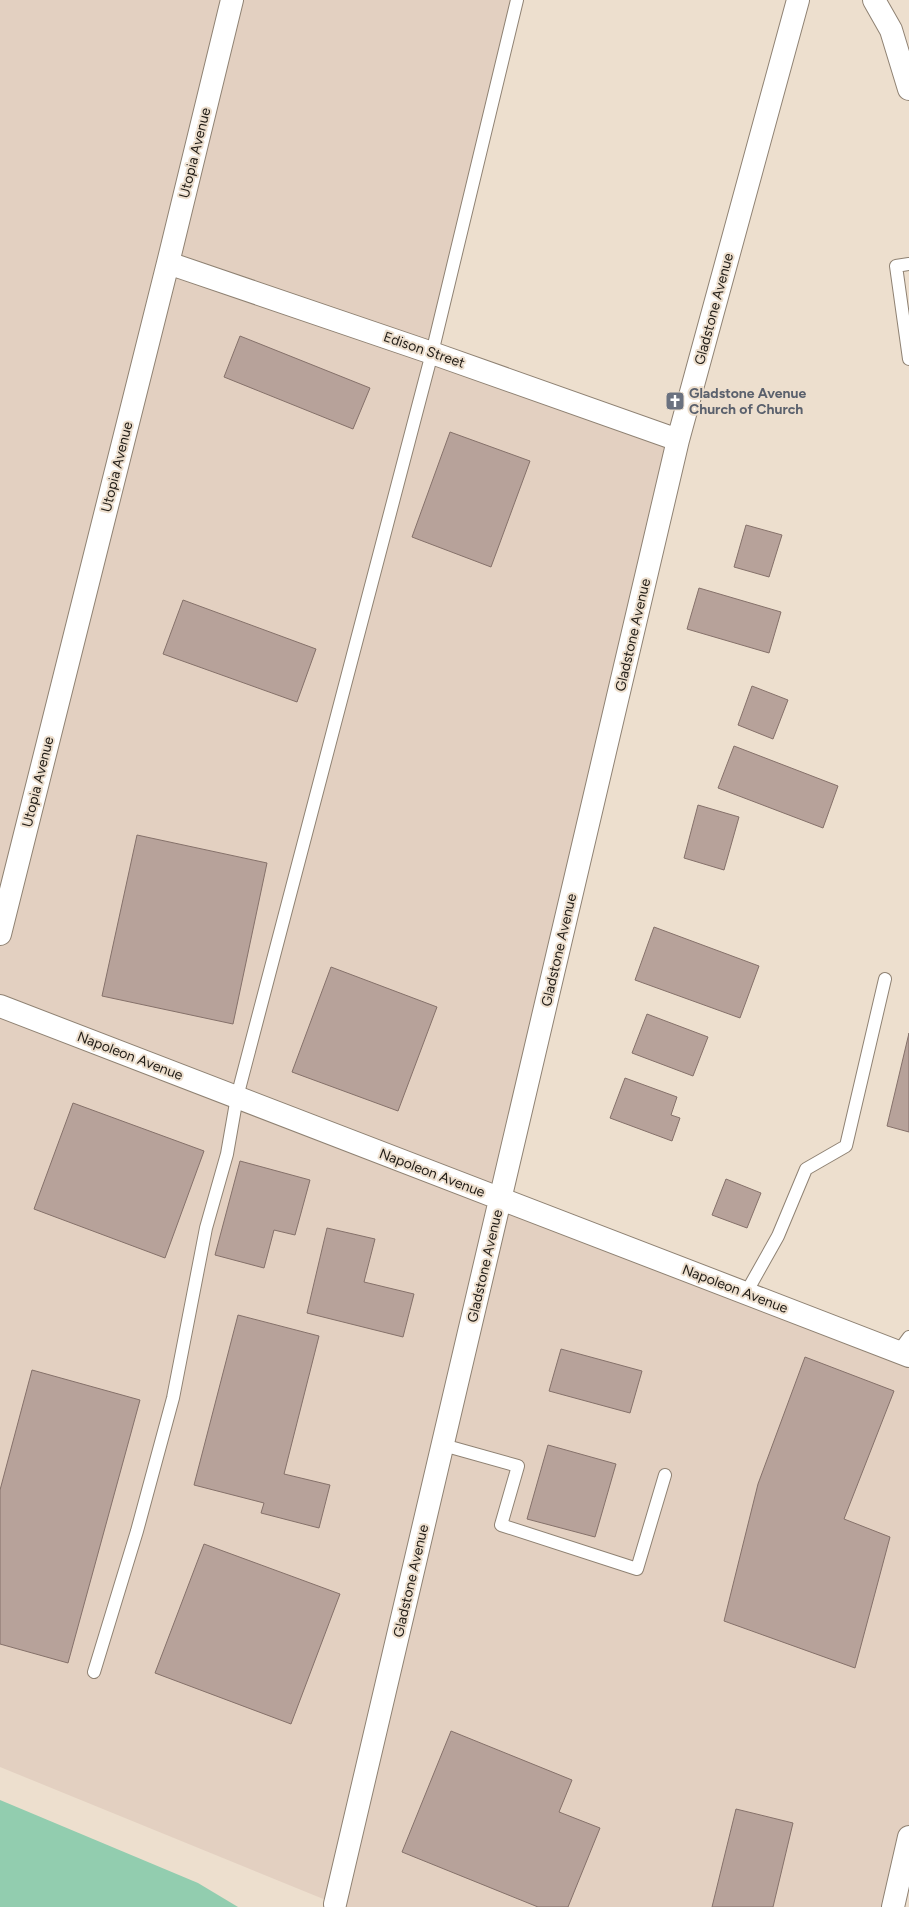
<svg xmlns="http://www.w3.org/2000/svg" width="909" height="1907" viewBox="0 0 909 1907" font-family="Figtree,sans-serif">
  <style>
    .industrial { fill: #e3d0c1 }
    .green { fill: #92cdaf }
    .building { fill: #b7a29a; stroke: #85716a }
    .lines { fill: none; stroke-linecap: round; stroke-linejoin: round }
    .lane-casing { stroke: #8f8273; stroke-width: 14 }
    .street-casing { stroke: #8f8273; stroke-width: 24 }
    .lane { stroke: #fff; stroke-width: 12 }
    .street { stroke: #fff; stroke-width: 22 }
    .labels { text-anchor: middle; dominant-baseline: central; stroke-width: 4; stroke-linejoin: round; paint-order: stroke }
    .street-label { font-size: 14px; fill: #25201a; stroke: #eddfce }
    .worship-label { font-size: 14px; font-weight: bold; fill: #5b616d; stroke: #eddfce; text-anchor: start }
  </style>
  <rect width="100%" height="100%" fill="#eddfce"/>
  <!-- industrial -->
  <path class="industrial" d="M0,0H517L432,353L678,440L501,1199L909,1356V1837L893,1907H343L0,1767Z"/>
  <!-- green -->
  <path class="green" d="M0,1800L198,1883L238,1907H0Z"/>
  <!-- building -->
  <path class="building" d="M240,336L370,388L353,429L224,377Z
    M450,432L530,461L491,567L412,537Z
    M746,525L782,535L769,577L734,567Z
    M699,588L781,612L769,653L687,629Z
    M183,600L316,649L297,702L163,654Z
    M752,686L788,700L773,739L738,725Z
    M734,746L838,786L823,828L718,788Z
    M698,805L739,817L724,870L684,858Z
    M137,835L267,863L233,1024L102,996Z
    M654,927L759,966L740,1018L635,980Z
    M331,967L437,1007L398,1111L292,1072Z
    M647,1014L708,1037L693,1076L632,1053Z
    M909,1033V1132L887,1126Z
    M625,1078L677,1097L671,1115L680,1118L672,1141L610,1118Z
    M73,1103L204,1151L165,1258L34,1209Z
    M240,1161L310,1180L295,1235L274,1230L264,1268L215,1255Z
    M726,1179L761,1193L747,1228L712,1215Z
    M327,1228L375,1239L364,1282L414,1294L403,1337L307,1313Z
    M238,1315L319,1336L284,1474L330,1485L319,1528L261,1513L264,1503L194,1485Z
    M561,1349L642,1371L630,1413L549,1391Z
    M805,1357L894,1391L844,1519L890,1537L855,1668L724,1621L758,1484Z
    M32,1370L140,1400L68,1663L0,1644V1490Z
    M548,1445L616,1464L595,1537L527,1519Z
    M204,1544L340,1594L291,1724L155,1673Z
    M451,1731L572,1780L559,1812L600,1828L568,1907H538L402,1852Z
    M736,1809L793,1823L773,1907H712Z"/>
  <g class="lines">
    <defs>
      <path id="lane" d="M909,264L896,266L909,359
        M746,1293L778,1236L806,1169L846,1146L885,979
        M898,1352L909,1337
        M443,1445L518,1466L501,1525L637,1569L665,1475
        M94,1672L137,1531L173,1398L206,1228L227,1154L237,1097L432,353L517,0"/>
      <path id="street" d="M874,0L891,30L909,89
        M168,263L432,353L678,440
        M0,934L168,263L232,0
        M0,1006L909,1356
        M335,1904L678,440L798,0
        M893,1907L909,1837"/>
    </defs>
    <!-- lane casing -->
    <use href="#lane" class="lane-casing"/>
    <!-- street casing -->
    <use href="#street" class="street-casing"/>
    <!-- lane -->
    <use href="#lane" class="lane"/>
    <!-- street -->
    <use href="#street" class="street"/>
  </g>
  <!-- icons -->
  <defs>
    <symbol id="church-square" viewBox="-11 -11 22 22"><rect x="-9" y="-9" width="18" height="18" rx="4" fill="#6b7280" stroke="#eddfce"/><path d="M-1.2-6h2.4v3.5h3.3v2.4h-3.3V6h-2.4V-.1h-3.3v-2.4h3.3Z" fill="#fff"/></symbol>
  </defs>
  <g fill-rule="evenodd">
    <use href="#church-square" x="664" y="390" width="22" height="22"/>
  </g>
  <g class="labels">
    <!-- street labels -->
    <g class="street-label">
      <text transform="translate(195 153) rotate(-76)">Utopia Avenue</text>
      <text transform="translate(714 309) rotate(-75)">Gladstone Avenue</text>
      <text transform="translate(424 350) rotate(19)">Edison Street</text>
      <text transform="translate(117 467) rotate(-76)">Utopia Avenue</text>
      <text transform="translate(633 635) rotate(-77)">Gladstone Avenue</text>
      <text transform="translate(38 782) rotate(-76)">Utopia Avenue</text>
      <text transform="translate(559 950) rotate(-77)">Gladstone Avenue</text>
      <text transform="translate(130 1056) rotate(21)">Napoleon Avenue</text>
      <text transform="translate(432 1173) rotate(21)">Napoleon Avenue</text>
      <text transform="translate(485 1266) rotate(-77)">Gladstone Avenue</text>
      <text transform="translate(735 1289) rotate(21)">Napoleon Avenue</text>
      <text transform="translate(411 1581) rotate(-77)">Gladstone Avenue</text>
    </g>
    <!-- worship labels -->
    <g class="worship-label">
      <text x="689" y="393">Gladstone Avenue<tspan x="689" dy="16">Church of Church</tspan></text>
    </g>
  </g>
</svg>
